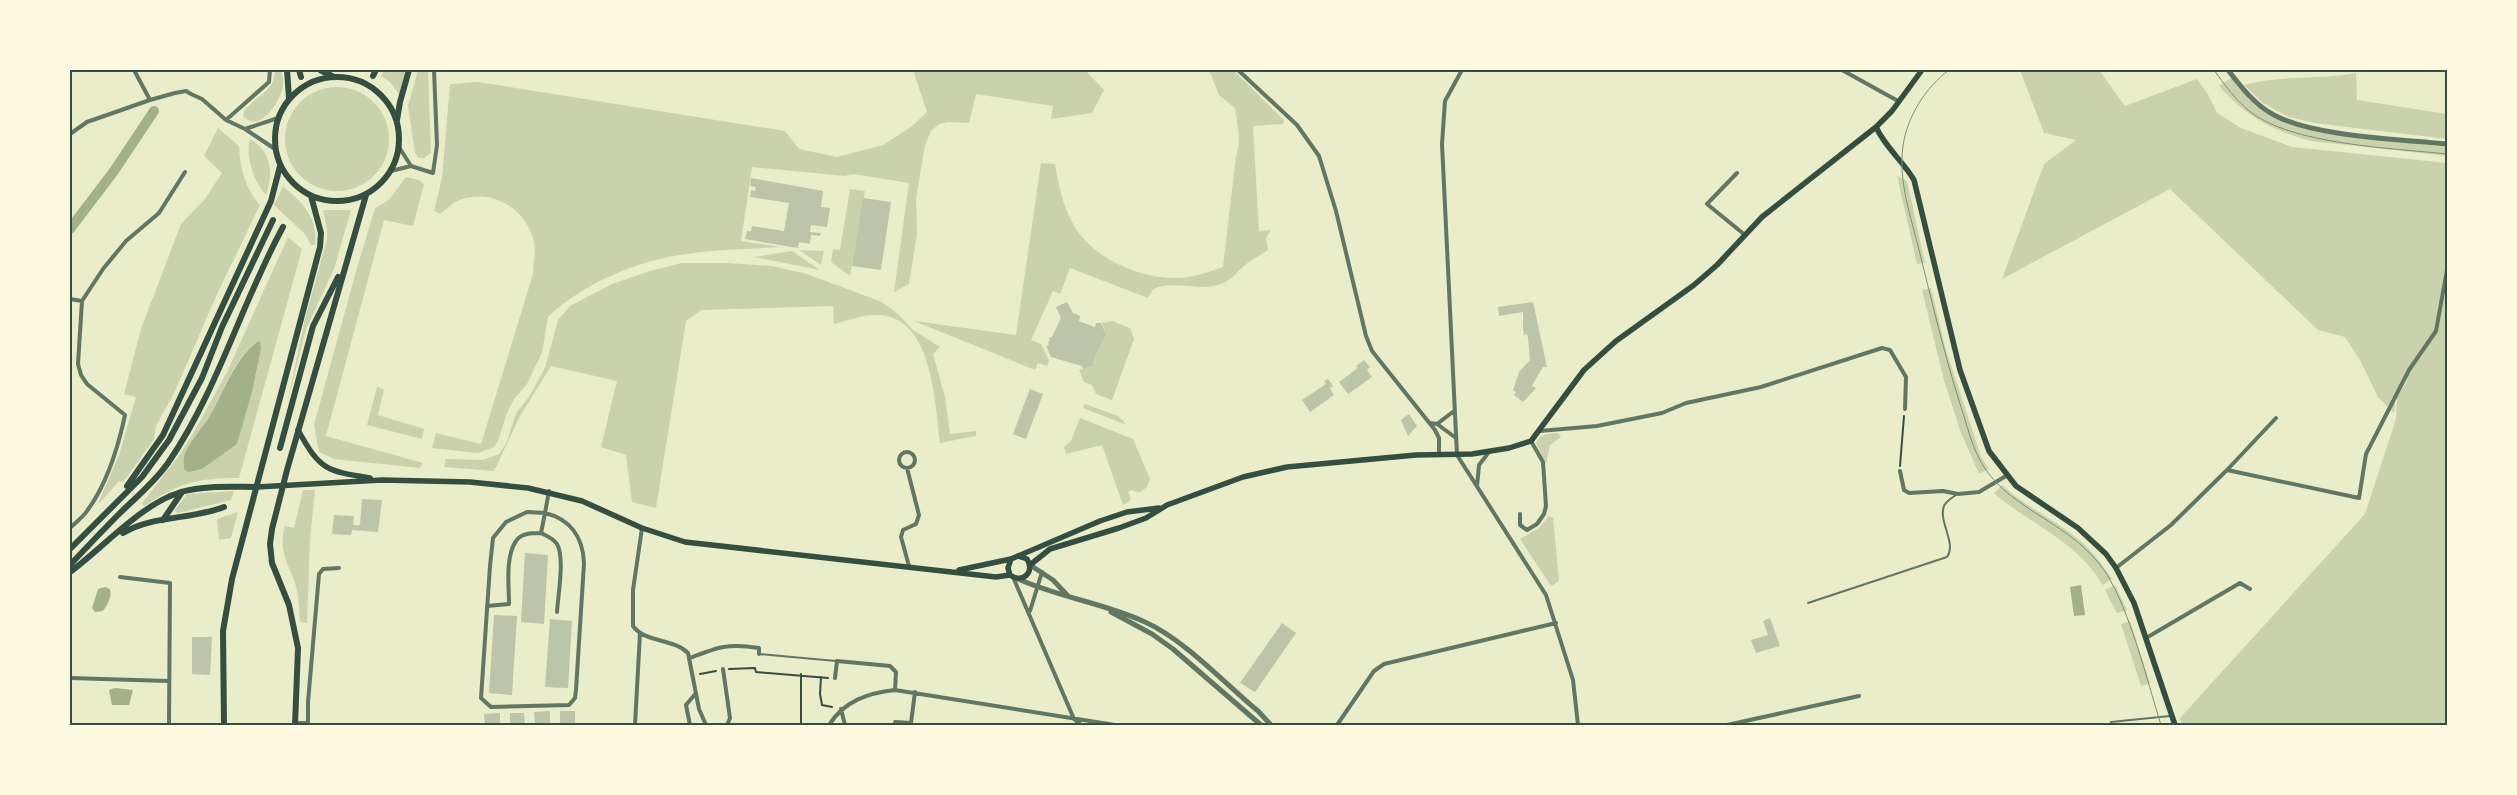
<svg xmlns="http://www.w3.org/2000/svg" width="2517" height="795" viewBox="0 0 2517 795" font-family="Cabin,sans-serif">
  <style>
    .green { fill: #cad2ad; fill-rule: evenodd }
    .water { fill: #a3b18a }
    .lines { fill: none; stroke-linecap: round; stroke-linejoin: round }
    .canal { stroke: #a3b18a; stroke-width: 10 }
    .building { fill: #bcc5a7 }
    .path { stroke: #344e41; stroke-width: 2 }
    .service { stroke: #617663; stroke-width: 2 }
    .minor { stroke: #617663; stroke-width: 4 }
    .tertiary { stroke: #617663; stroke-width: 5 }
    .secondary { stroke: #344e41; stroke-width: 5.5 }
    .primary { stroke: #344e41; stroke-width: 6 }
    .tram { stroke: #7c8e77; stroke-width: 1 }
    .neatline { fill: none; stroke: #344e41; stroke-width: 2 }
  </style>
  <rect width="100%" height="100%" fill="#e9edc9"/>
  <!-- green -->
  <path class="green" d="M275,70H281C283,77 284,83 282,90C278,104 259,134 243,116L244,111C256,96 275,91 275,70Z
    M384,70H406L399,94L390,82L381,76Z
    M418,70H428L431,153L424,158H419L415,153L408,106Z
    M913,70H1085L1104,90L1092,113L1051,119L1053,106L976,94L969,123L948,122L939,124L931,131L925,145L916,199L917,234L909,284L894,292L909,183L854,174L845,176L752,167L741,241L781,247C750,249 717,249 686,254C636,261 584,283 548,317L542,353L527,384L514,399L507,413L498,441L494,447L478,453L432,448L436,433L481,444L533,274C533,264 536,252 534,242C526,207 489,186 455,202C450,205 445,211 440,214L434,211L442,178L450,84L478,82L785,131L799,149L837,157L883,145L911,127L927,112Z
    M1209,70H1233L1284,120L1283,124L1253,126L1259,231L1271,230L1266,238L1268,250C1261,255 1252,259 1245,265C1234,274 1234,280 1218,285C1196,291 1174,280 1153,289L1148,298L1070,268L1060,294L1053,291L1031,340L1041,344L1049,360L1047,366L1038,363L1035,370L914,321L1016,335L1041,163L1055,164C1058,183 1062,202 1071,220C1089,257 1138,279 1178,278C1193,278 1208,272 1223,267L1236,156C1242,142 1237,122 1235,108L1219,95Z
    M2020,70H2099L2125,106L2197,79L2209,96L2217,113L2241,128L2292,147L2447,163V725H2182L2180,718L2365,514L2396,419L2397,398L2409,377L2391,399L2395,404L2394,413L2378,397L2360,360L2345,337L2318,330L2170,189L2002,279L2044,164L2076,140L2044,133Z
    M2356,73L2357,100L2447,114V139L2314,123L2289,117L2263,103L2244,85C2280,75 2319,80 2356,73Z
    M2231,78C2266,126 2307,131 2363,137C2391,140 2419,144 2447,147V156L2311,141C2271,130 2247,117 2219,86Z
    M285 139a52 52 0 1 1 104 0a52 52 0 1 1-104 0Z
    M218,128L239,146C240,167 245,189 260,205L218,292L175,391L156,426L154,439L127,477L123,482L119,481L97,506L119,455L136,397L124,394L141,329L181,224L205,199L222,173L204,156Z
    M250,139C271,151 274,173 266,195C254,182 245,156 250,139Z
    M1897,176L1907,181L1925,263L1917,264Z
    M406,177L419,180L424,184L413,226L384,220L326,436L423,463L420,468L334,459L319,452L314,425L355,275L375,208L389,200Z
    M283,186C303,203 318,217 315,245H311L305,234L274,205Z
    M850,189L865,191L850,276L831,262L833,249L840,250Z
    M323,210H351L334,269L306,329L287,404L305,319L327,239V230Z
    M288,237L302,249L239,478C196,478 180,483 144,506L142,503L178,457L194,432L227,372ZM257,341L260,342L261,349L252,392L184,469C183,462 183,457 186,451C192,439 201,429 208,419C223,393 233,360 257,341Z
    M799,250L824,251L821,265Z
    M792,251L820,270L754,257Z
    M682,263H728L772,266L807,274L882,302L898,314L913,330L940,347L933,354L945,397L950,434L976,431V436L940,443C935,404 933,313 875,315C862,315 847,321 834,324L833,306L701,310L686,321L656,508L632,502L626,455L601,447L617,381L551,366L520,416L494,471L444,467L446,459L483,460L499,454L506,444L516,413L529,397L545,368L558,320L570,306L612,284L650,271Z
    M1931,288L1946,350L1981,457L1989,469L1979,474L1961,433L1944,380L1922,290Z
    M1112,321L1130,328L1134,339L1112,400L1096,394L1092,385L1084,382L1079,370L1094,365L1093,362L1106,334L1102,323Z
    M377,387L384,389L378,415L424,429L422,439L367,425Z
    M1085,404L1118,416L1127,425L1083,408Z
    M1080,418L1133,439L1150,479L1147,487L1139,493L1132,490L1128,492L1131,500L1123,505L1102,445L1066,454L1064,447L1071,441Z
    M1558,433L1561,437L1550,445L1546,464L1536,443C1540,433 1548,434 1558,433Z
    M2002,485C2023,505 2050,517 2073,535C2089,547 2101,562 2112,579L2103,585C2076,540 2032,526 1994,493Z
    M303,490H315L310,540L307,623L300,622C299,609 299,595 295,583C287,561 278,550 285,526L294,528Z
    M234,491L231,500L178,513L174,511L187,494Z
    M238,512L231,538L219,540L217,519Z
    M1548,517H1553L1559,581L1551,586L1520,539L1539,528Z
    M2115,585L2127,610L2117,613L2105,590Z
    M2130,621L2150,683L2141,686L2121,624Z"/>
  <!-- water -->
  <path class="water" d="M258,341L260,342L261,349L252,392L237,444L202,469L188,472L184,469C183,462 183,457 186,451C192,439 201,429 208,419C224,393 233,360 258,341Z
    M2081,585L2085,615L2074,616L2070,587Z
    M105,587L110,589C112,597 108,604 103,611L95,612L92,608L98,589Z
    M115,688L133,690L129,705H112L109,690Z"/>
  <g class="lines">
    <!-- canal -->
    <path class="canal" d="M70,229L114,171L154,111"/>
  </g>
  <!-- building -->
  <path class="building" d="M751,178L823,191L821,207L830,208L827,227L811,225L810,232L821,233L820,236L811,235L810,244L799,242L798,248L745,239L747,231H751L752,226L784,231L789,203L750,197L751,190L755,191L756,187L750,186Z
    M863,198L891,202L881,270L852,266Z
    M1067,302L1073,313L1080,316L1079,321L1095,327L1096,323H1101L1106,334L1093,362L1094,365L1083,369L1082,366L1051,357L1046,346L1049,345L1048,342L1050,341L1049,338L1052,337L1061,318L1056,307Z
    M1533,302L1547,367H1543L1538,375L1532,386L1536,388L1523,402L1514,395L1516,392L1513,390L1519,372L1530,360L1528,338L1527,334L1524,335L1523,329V312L1499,316L1498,307Z
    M1364,360L1370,367L1367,370L1372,377L1348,394L1339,382L1358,368L1356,366Z
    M1328,379L1333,386L1330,388L1334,395L1310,412L1302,400L1326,384L1324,381Z
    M1030,389L1043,394L1026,439L1013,434Z
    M1409,414L1417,426L1408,436L1401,420Z
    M362,499L382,500L378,532L352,530L351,535L332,534L334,515L354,516L353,525H360Z
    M525,553L548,555L544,624L521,622Z
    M494,615L517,616L512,695L489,693Z
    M1770,618L1780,646L1756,653L1751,640L1768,635L1763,621Z
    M550,619L572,621L568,688L545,687Z
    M1282,623L1296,633L1255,692L1240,683Z
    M192,637H212L210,675L192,674Z
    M550,711V725H535L534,712Z
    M560,711H575V725H560Z
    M500,713V725H485L484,714Z
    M510,713H524L525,725H510Z"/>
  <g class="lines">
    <!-- path -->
    <path class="path" d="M1900,466L1904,416
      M729,669L755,668L756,672L828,678
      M700,674L716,671
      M801,674V725
      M821,677L820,694L822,705L832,707"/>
    <!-- service -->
    <path class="service" d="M1808,603L1947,557C1957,544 1938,521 1944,506C1946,501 1952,498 1956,495
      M759,654L836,661
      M2110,725L2111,722L2170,716"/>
    <!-- minor -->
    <path class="minor" d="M134,70L150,100L175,93L186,91L191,94L202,99L226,120L245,129L275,149
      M1238,70L1297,125L1319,156L1336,211L1366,336L1372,351L1435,430L1439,438V455
      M1462,70L1445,101L1442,144L1457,455L1546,595L1573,680L1578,725
      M1842,70L1898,101
      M226,120L269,82L270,70
      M245,129L278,118
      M70,134L87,122L150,100
      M399,147L411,166
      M391,171L411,166L433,173L437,145L434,70
      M1737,173L1707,204L1745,235
      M70,299L82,301
      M1430,423L1437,424L1456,438
      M1437,424L1454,411
      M1540,431L1597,426L1662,413L1686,403L1761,387L1882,348L1890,350L1906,377L1905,409
      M899 460a8 8 0 1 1 16 0a8 8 0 1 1-16 0Z
      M907,468L919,515L916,524L903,530L901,537L909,566
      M2227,470L2276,418
      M1900,471L1904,490L1909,493L1943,491L1958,494L1979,492L2006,476
      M1477,486L1479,465L1489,452
      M1520,514V525L1527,530L1537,524L1544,514L1546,506L1543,462L1531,441
      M70,528C76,522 83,517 87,511C107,484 118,448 125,415L87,384L81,375L78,364L82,301L103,269L126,241L159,213L185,172
      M642,528L633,590V626C645,643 673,638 688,653L699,709L706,725
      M541,533C547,536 553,538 557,544C565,558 558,595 557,612
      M2116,568L2171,525L2227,470L2359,498L2366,454L2409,370L2436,331L2447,270
      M120,577L170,583L169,725
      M1013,577L1074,719L1081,725
      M487,606L509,604C509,586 505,557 516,541C521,533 532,533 541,533L545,513C570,519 583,537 584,563L576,690L575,698L569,705L491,707L481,698L490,566L493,538L506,522L527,512L545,513L549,491
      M1030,611L1042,572
      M2146,638L2240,583L2250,589
      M690,658C718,647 728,643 759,648V654
      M723,669L730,718L727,725
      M70,678L168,681
      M835,678L837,661L890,666L896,672L895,690
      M841,709L845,725
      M895,722L911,723L915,692
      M295,723H308
      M308,725V702L319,574L323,569L339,568
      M635,725L640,633
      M690,725L686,705L696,693
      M829,725C844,701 868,693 895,690L1115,725
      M1337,725L1374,671L1384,664L1556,623
      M1727,725L1859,696"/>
    <!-- tertiary -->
    <path class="tertiary" d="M2228,70C2241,87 2255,105 2274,115C2315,137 2399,139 2447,144
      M1030,565L1053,580L1068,596
      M1016,578C1057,597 1104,603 1145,622C1185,640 1224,683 1258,711L1271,725
      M1111,612L1152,634L1173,649L1261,725"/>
    <!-- secondary -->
    <path class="secondary" d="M1876,127C1885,147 1903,161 1914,180L1960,370L1989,451L2016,486L2078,528L2106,554L2116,568L2134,603L2175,725
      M298,430C320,470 326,471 370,478
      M257,487L382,480L470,482L528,488L582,501L642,528L685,542L996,577L1010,575
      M1011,559L1008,568L1010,575C1023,584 1035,572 1027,559L1018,556
      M1030,565L1050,549L1119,528L1146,518L1167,505L1243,477L1287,467L1416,455L1472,454L1509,448L1531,441L1584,370L1616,341L1694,285L1717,265L1762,217L1876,127L1892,111L1922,70
      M959,570L1011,559L1100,521L1127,512L1159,508"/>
    <!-- primary -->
    <path class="primary" d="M287,70L289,98
      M299,70L301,77
      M320,70L334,77
      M373,76L376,70
      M275 139a62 62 0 1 1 124 0a62 62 0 1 1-124 0Z
      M397,120L400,102L409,70
      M280,448L313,326L338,277
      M127,486L163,435L271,201L280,166
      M163,520L182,492
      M123,533C153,515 190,520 224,507
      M70,549L142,477L169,440L202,378L222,327L273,220
      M70,565C86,548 102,531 118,515C135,498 154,483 168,463C218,390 241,304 283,227
      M70,572C104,547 141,504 181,492C205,485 233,487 257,487
      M224,725L223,631L232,579L320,247L321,233L311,196
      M295,725L298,648L289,605L272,563L270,544L272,529L287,470L366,195"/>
    <!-- tram -->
    <path class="tram" d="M1949,70C1925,88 1907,117 1903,146C1898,181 1911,217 1919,250C1932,302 1944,353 1960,404C1967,424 1972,449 1984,467C2013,512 2073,523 2106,573C2130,611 2147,680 2161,725
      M2214,70C2224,84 2235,99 2248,110C2289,145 2394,148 2447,154"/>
  </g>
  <!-- border -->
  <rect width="2517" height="795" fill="none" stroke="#fefae0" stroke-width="142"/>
  <rect x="71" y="71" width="2375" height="653" class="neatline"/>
</svg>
